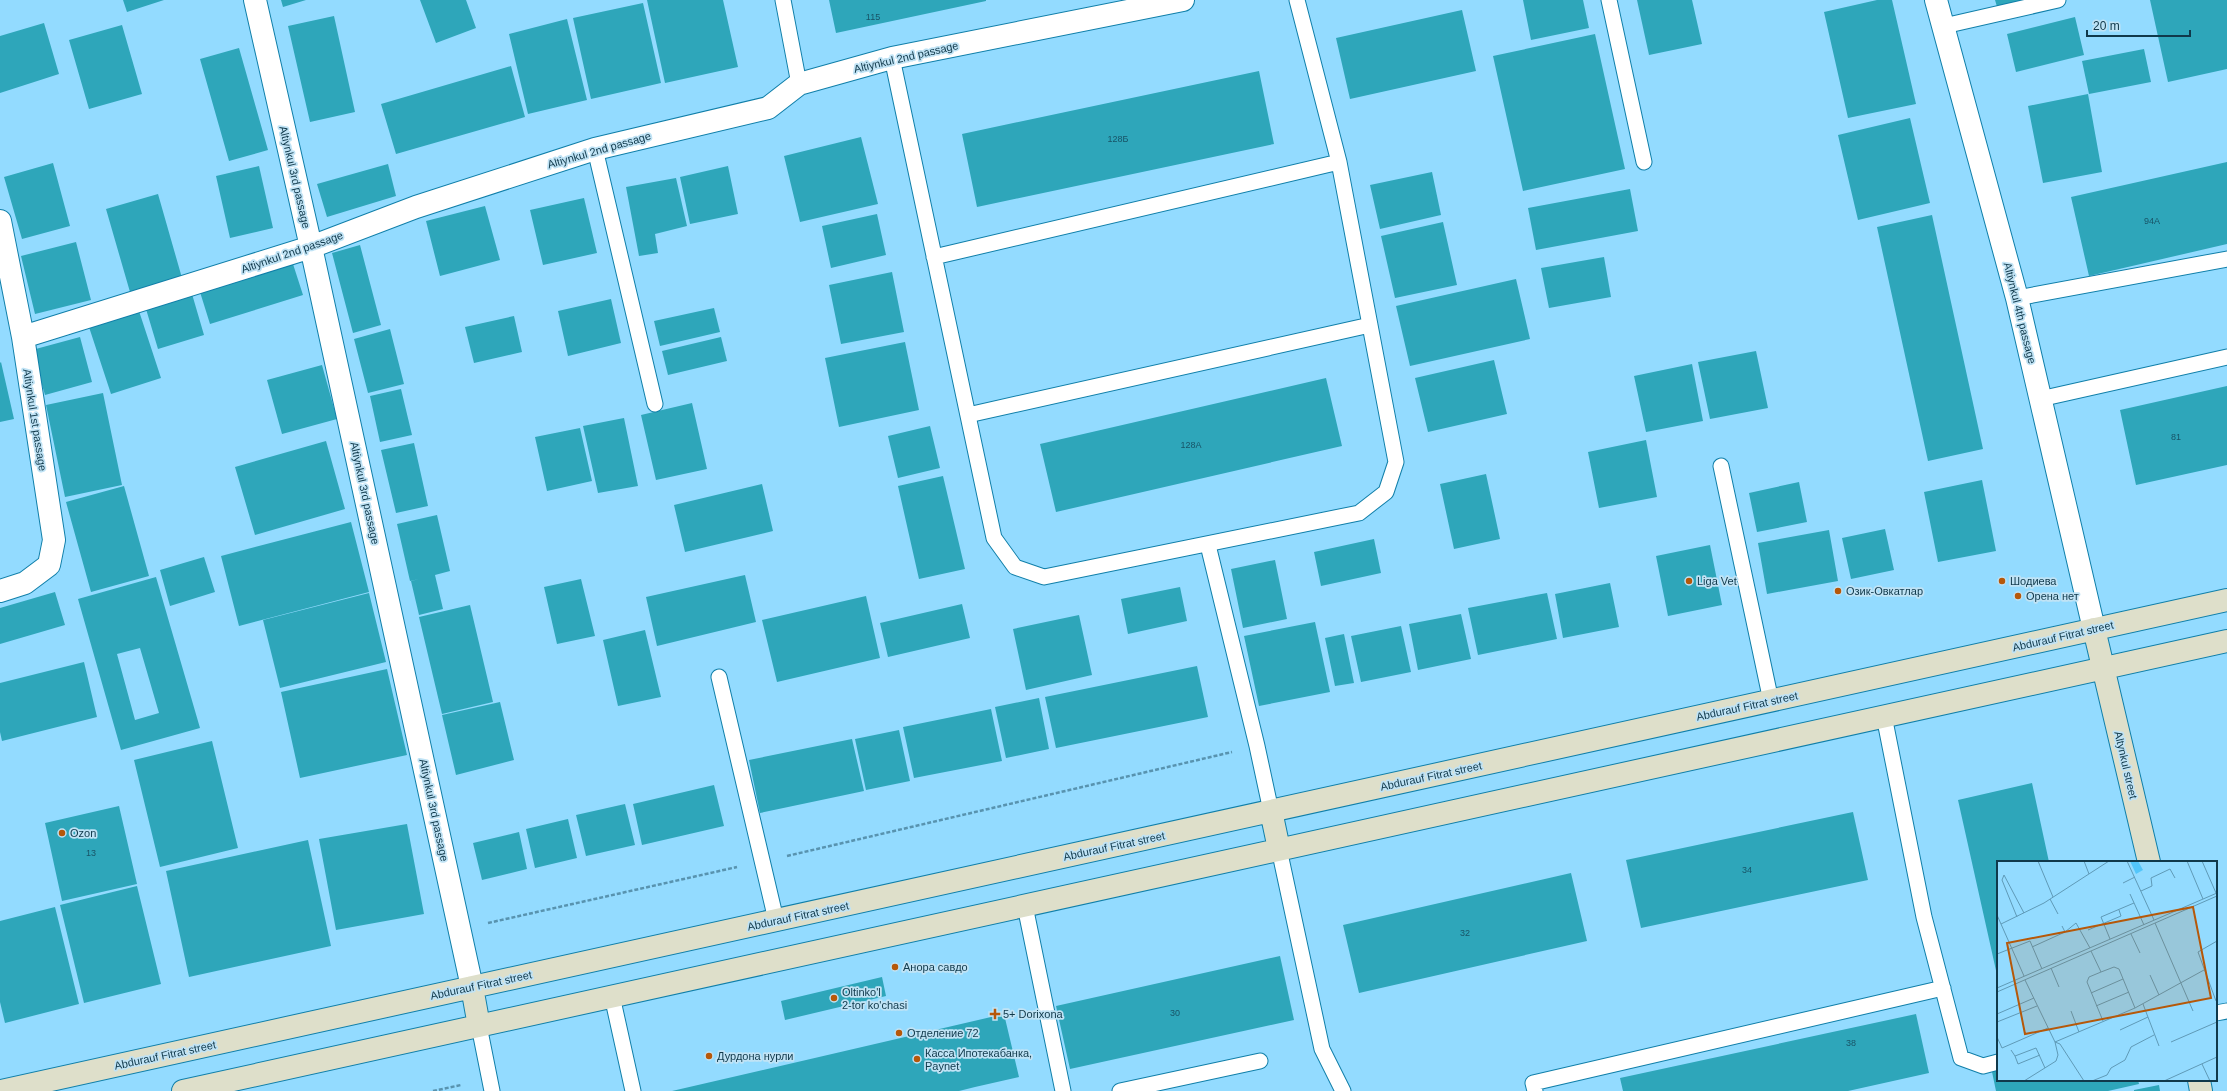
<svg xmlns="http://www.w3.org/2000/svg" width="2227" height="1091" viewBox="0 0 2227 1091" font-family="Helvetica,sans-serif">
  <style>
    .building { fill: #2ea6ba; fill-rule: evenodd }
    .lines { fill: none; stroke-linecap: round; stroke-linejoin: round }
    .lane-casing { stroke: #107fa9; stroke-width: 17 }
    .street-casing { stroke: #107fa9; stroke-width: 24 }
    .secondary-casing { stroke: #107fa9; stroke-width: 24 }
    .path { stroke: #5893af; stroke-width: 2.5; stroke-dasharray: 4 2; stroke-linecap: butt }
    .lane { stroke: #fff; stroke-width: 15 }
    .street { stroke: #fff; stroke-width: 22 }
    .secondary { stroke: #dedfca; stroke-width: 22 }
    .poi-dot { fill: #b65809; stroke: #c0e3f5; stroke-width: 1.5 }
    .labels { text-anchor: middle; dominant-baseline: central; stroke-width: 3.5; stroke-linejoin: round; paint-order: stroke }
    .number-label { font-size: 9px; fill: #185467 }
    .street-label { font-size: 11px; fill: #10394b; stroke: #c0e3f5 }
    .poi-label { font-size: 11px; fill: #10394b; stroke: #c0e3f5; text-anchor: start }
    .inset-road { fill: none; stroke: #5f9ab7; stroke-width: 1 }
    .view { fill: #b65809; fill-opacity: 0.15; stroke: #b65809; stroke-width: 2 }
    .inset-edge { fill: none; stroke: #10394b; stroke-width: 2 }
  </style>
  <rect width="100%" height="100%" fill="#93dbff"/>
  <!-- building -->
  <path class="building" d="M123,0H164L127,12Z
    M281,0H306L283,7Z
    M420,0H466L476,28L436,43Z
    M647,0H723L738,67L665,83Z
    M829,0H986V1L836,33Z
    M1523,0H1583L1589,28L1531,40Z
    M1637,0H1692L1702,44L1649,55Z
    M1877,0H1892L1916,104L1848,118L1824,12Z
    M1995,0H2037L1998,10Z
    M2150,0H2227V69L2168,82Z
    M643,3L661,83L591,99L573,18Z
    M1462,10L1476,71L1350,99L1336,38Z
    M334,16L355,112L310,122L288,26Z
    M2075,17L2084,55L2016,72L2007,34Z
    M567,19L587,100L528,114L509,34Z
    M44,23L59,74L0,93V36Z
    M122,25L142,94L89,109L69,40Z
    M1595,34L1625,169L1523,191L1493,56Z
    M239,48L268,150L229,161L200,59Z
    M2144,49L2151,82L2089,94L2082,61Z
    M511,66L525,117L396,154L381,104Z
    M1259,71L1274,144L977,207L962,134Z
    M2088,94L2102,172L2043,183L2028,106Z
    M1910,118L1930,203L1858,220L1838,135Z
    M861,137L878,204L800,222L784,156Z
    M2227,162V244L2089,276L2071,197Z
    M53,163L70,226L22,239L4,177Z
    M388,164L396,196L327,217L317,184Z
    M259,166L273,228L230,238L216,176Z
    M728,166L738,214L690,224L680,177Z
    M1432,172L1441,215L1380,229L1370,185Z
    M676,178L687,226L655,234L658,253L639,256L626,187Z
    M1630,189L1638,231L1536,250L1528,208Z
    M158,194L182,278L130,292L106,209Z
    M584,198L597,253L543,265L530,210Z
    M485,206L500,260L440,276L426,221Z
    M877,214L886,255L831,268L822,226Z
    M1932,215L1983,449L1928,461L1877,227Z
    M1443,222L1457,285L1395,298L1381,236Z
    M76,242L91,300L35,314L21,256Z
    M360,245L381,325L353,333L332,253Z
    M1604,257L1611,297L1549,308L1541,268Z
    M293,264L303,295L210,324L200,292Z
    M892,272L904,332L841,344L829,285Z
    M1516,279L1530,339L1410,366L1396,306Z
    M192,294L204,335L158,349L146,309Z
    M611,299L621,343L568,356L558,311Z
    M138,308L161,378L111,394L88,324Z
    M714,308L720,332L660,346L654,321Z
    M514,316L522,352L474,363L465,327Z
    M390,329L404,384L368,393L354,339Z
    M80,337L92,382L45,395L32,350Z
    M721,337L727,361L668,375L662,351Z
    M905,342L919,410L839,427L825,358Z
    M1756,351L1768,408L1710,419L1698,362Z
    M1494,360L1507,414L1428,432L1415,378Z
    M1,362L14,419L0,422V363Z
    M1692,364L1703,421L1646,432L1634,376Z
    M322,365L337,419L282,434L267,380Z
    M1326,378L1342,446L1056,512L1040,444Z
    M2227,386V465L2136,485L2120,410Z
    M401,389L412,435L380,442L370,396Z
    M103,393L122,485L65,497L46,405Z
    M692,403L707,469L656,480L641,415Z
    M624,418L638,486L598,493L583,426Z
    M930,426L940,468L898,478L888,436Z
    M580,428L592,481L547,491L535,437Z
    M1646,440L1657,497L1599,508L1588,452Z
    M326,441L345,509L255,535L235,467Z
    M414,443L428,506L396,513L381,450Z
    M1486,474L1500,539L1454,549L1440,484Z
    M943,476L965,569L919,579L898,486Z
    M1982,480L1996,551L1938,562L1924,492Z
    M1799,482L1807,522L1757,532L1749,493Z
    M762,484L773,531L685,552L674,505Z
    M124,486L149,576L91,592L66,502Z
    M437,515L450,571L435,575L443,609L419,615L411,581L419,579L410,581L397,524Z
    M351,522L369,592L239,626L221,556Z
    M1885,529L1894,570L1851,579L1842,538Z
    M1829,530L1838,581L1767,594L1758,543Z
    M1374,539L1381,573L1321,586L1314,552Z
    M1710,545L1722,605L1668,616L1656,556Z
    M204,557L215,592L170,606L160,570Z
    M1275,560L1287,619L1243,628L1231,569Z
    M745,575L756,622L657,646L646,597Z
    M156,577L200,728L121,750L78,599ZM140,648L159,713L135,720L117,654Z
    M581,579L595,636L557,644L544,587Z
    M1610,583L1619,627L1563,638L1555,594Z
    M1180,587L1187,621L1128,634L1121,599Z
    M55,592L65,625L0,644V608Z
    M369,593L386,662L280,688L263,620Z
    M1547,593L1557,639L1478,655L1468,608Z
    M866,596L880,658L777,682L762,620Z
    M962,604L970,638L888,657L880,623Z
    M470,605L493,702L442,714L419,617Z
    M1461,614L1471,659L1418,670L1409,624Z
    M1079,615L1092,675L1026,690L1013,629Z
    M1315,622L1330,692L1259,706L1244,636Z
    M1401,626L1411,672L1361,682L1351,636Z
    M645,630L661,697L618,706L603,640Z
    M1344,634L1354,683L1335,686L1325,638Z
    M84,662L97,717L2,741L0,732V683Z
    M1197,666L1208,717L1056,748L1045,697Z
    M387,669L407,755L300,778L281,692Z
    M1039,698L1049,749L1006,758L995,707Z
    M500,702L514,760L456,775L442,715Z
    M991,709L1002,761L914,778L903,727Z
    M899,730L910,781L866,790L855,739Z
    M852,739L864,791L760,813L749,760Z
    M212,741L238,848L160,867L134,760Z
    M2032,783L2049,862H1998L1997,975L1958,800Z
    M714,785L724,826L642,845L633,804Z
    M625,804L635,845L586,856L576,815Z
    M119,806L137,884L62,901L45,823Z
    M1853,812L1868,880L1641,928L1626,860Z
    M568,819L577,858L535,868L526,829Z
    M407,824L424,914L336,930L319,839Z
    M519,832L527,869L482,880L473,843Z
    M308,840L331,946L189,977L166,871Z
    M1571,873L1587,941L1359,993L1343,925Z
    M137,886L161,984L84,1003L60,905Z
    M55,907L79,1004L5,1023L0,1002V921Z
    M1280,956L1294,1020L1070,1069L1056,1006Z
    M882,977L886,996L785,1020L781,1001Z
    M1004,1014L1019,1077L975,1087L959,1091H672Z
    M1916,1014L1929,1073L1848,1091H1623L1620,1078Z
    M1998,1065V1080H2138L2139,1084L2108,1091H1996L1991,1067Z
    M2159,1085L2160,1091H2134V1090Z"/>
  <g class="lines">
    <defs>
      <path id="lane" d="M783,0L799,84
        M1609,0L1644,162
        M1944,26L2058,0
        M892,58L994,538L1015,567L1044,577L1359,513L1386,492L1396,462L1339,162L1297,0
        M595,149L655,404
        M934,257L1339,162
        M2017,298L2227,259
        M2040,399L2227,357
        M968,415L1370,325
        M1721,466L1771,701
        M1208,545L1257,746L1271,811
        M719,677L776,920
        M1884,716L1924,917L1961,1058L1983,1066L1998,1062
        M1279,849L1322,1049L1343,1091
        M1025,906L1063,1091
        M612,996L633,1091
        M2216,1013L2227,1011
        M479,1026L492,1091
        M1120,1091L1260,1061
        M1535,1091L1533,1083L1943,988"/>
      <path id="street" d="M255,0L311,247L472,987
        M1936,0L2017,298L2094,629
        M0,221L23,337L54,540L49,565L25,583L0,591
        M23,337L311,247L416,207L595,149L768,108L799,84L892,58L1183,0"/>
      <path id="secondary" d="M2094,629L2149,862
        M1271,811L1279,849
        M472,987L479,1026
        M2199,1080L2201,1091
        M1,1091L2227,600
        M183,1091L2227,641"/>
    </defs>
    <!-- lane casing -->
    <use href="#lane" class="lane-casing"/>
    <!-- street casing -->
    <use href="#street" class="street-casing"/>
    <!-- secondary casing -->
    <use href="#secondary" class="secondary-casing"/>
    <!-- path -->
    <path class="path" d="M787,856L1232,752
      M488,923L737,867
      M433,1091L461,1085"/>
    <!-- lane -->
    <use href="#lane" class="lane"/>
    <!-- street -->
    <use href="#street" class="street"/>
    <!-- secondary -->
    <use href="#secondary" class="secondary"/>
  </g>
  <!-- markers -->
  <g class="poi-dot">
    <circle cx="1689" cy="581" r="4"/>
    <circle cx="2002" cy="581" r="4"/>
    <circle cx="1838" cy="591" r="4"/>
    <circle cx="2018" cy="596" r="4"/>
    <circle cx="62" cy="833" r="4"/>
    <circle cx="895" cy="967" r="4"/>
    <circle cx="834" cy="998" r="4"/>
    <path d="M993 1008h4v4h4v4h-4v4h-4v-4h-4v-4h4z"/>
    <circle cx="899" cy="1033" r="4"/>
    <circle cx="709" cy="1056" r="4"/>
    <circle cx="917" cy="1059" r="4"/>
  </g>
  <g class="labels">
    <!-- number labels -->
    <g class="number-label">
      <text x="873" y="17">115</text>
      <text x="1118" y="139">128Б</text>
      <text x="2152" y="221">94A</text>
      <text x="2176" y="437">81</text>
      <text x="1191" y="445">128A</text>
      <text x="91" y="853">13</text>
      <text x="1747" y="870">34</text>
      <text x="1465" y="933">32</text>
      <text x="1175" y="1013">30</text>
      <text x="1851" y="1043">38</text>
    </g>
    <!-- street labels -->
    <g class="street-label">
      <text transform="translate(906 57) rotate(-13)">Altiynkul 2nd passage</text>
      <text transform="translate(599 150) rotate(-16)">Altiynkul 2nd passage</text>
      <text transform="translate(295 177) rotate(77)">Altiynkul 3rd passage</text>
      <text transform="translate(292 252) rotate(-19)">Altiynkul 2nd passage</text>
      <text transform="translate(2020 313) rotate(76)">Altiynkul 4th passage</text>
      <text transform="translate(35 420) rotate(81)">Altiynkul 1st passage</text>
      <text transform="translate(365 493) rotate(78)">Altiynkul 3rd passage</text>
      <text transform="translate(2063 636) rotate(-13)">Abdurauf Fitrat street</text>
      <text transform="translate(1747 706) rotate(-12)">Abdurauf Fitrat street</text>
      <text transform="translate(2126 765) rotate(77)">Altynkul street</text>
      <text transform="translate(1431 776) rotate(-12)">Abdurauf Fitrat street</text>
      <text transform="translate(434 810) rotate(78)">Altiynkul 3rd passage</text>
      <text transform="translate(1114 846) rotate(-12)">Abdurauf Fitrat street</text>
      <text transform="translate(798 916) rotate(-12)">Abdurauf Fitrat street</text>
      <text transform="translate(481 985) rotate(-12)">Abdurauf Fitrat street</text>
      <text transform="translate(165 1055) rotate(-12)">Abdurauf Fitrat street</text>
    </g>
    <!-- poi labels -->
    <g class="poi-label">
      <text x="1697" y="581">Liga Vet</text>
      <text x="2010" y="581">Шодиева</text>
      <text x="1846" y="591">Озик-Овкатлар</text>
      <text x="2026" y="596">Орена нет</text>
      <text x="70" y="833">Ozon</text>
      <text x="903" y="967">Анора савдо</text>
      <text x="842" y="992">Oltinko'l<tspan x="842" dy="13">2-tor ko'chasi</tspan></text>
      <text x="1003" y="1014">5+ Dorixona</text>
      <text x="907" y="1033">Отделение 72</text>
      <text x="925" y="1053">Касса Ипотекабанка,<tspan x="925" dy="13">Paynet</tspan></text>
      <text x="717" y="1056">Дурдона нурли</text>
    </g>
  </g>
  <!-- overview -->
  <g transform="translate(1997 861)">
    <rect width="220" height="220" fill="#93dbff"/>
    <path d="M133,0H141L146,9L139,13Z" fill="#53c6fa"/>
    <path class="inset-road" d="M41,0L56,36M87,0L92,13M130,0L157,59M190,0L206,38M205,0L219,32M126,22L138,16M144,30L155,25L154,17L173,8L178,17M133,33L147,64M53,38L61,53M0,54L27,115M20,56L5,19L7,14L27,52M158,62L196,150M4,63L47,42L112,0M91,69L124,55L122,49M68,71L79,62L93,87M134,73L143,92M113,78L104,56L137,42M35,86L68,71L65,65M94,90L104,111M0,93L33,80L45,108M54,107L62,126M153,114L162,134M0,127L220,32M0,131L220,35M94,132L126,118M219,140L201,91L220,80M146,143L162,185M99,145L132,131M74,150L82,171M0,153L37,137M106,160L90,121L92,116L104,111L117,106L122,108L138,147M0,161L40,145M123,169L151,156M0,176L5,187L51,167M58,181L138,147L207,109M58,181L63,183L87,220M174,181L220,161M14,189L18,195L39,187L48,207M18,195L21,203L43,194M205,203L213,220M27,220L59,200L61,194L58,181L28,119M95,220L110,214L114,207L128,199L134,186L157,174M167,220L220,196"/>
    <path class="view" d="M196,46L214,137L28,173L10,82Z"/>
    <rect width="220" height="220" class="inset-edge"/>
  </g>
  <!-- scale -->
  <path d="M2087 30v6h103v-6" fill="none" stroke="#10394b" stroke-width="2"/>
  <text x="2093" y="30" font-size="12" fill="#10394b" stroke="#c0e3f5" stroke-width="3" paint-order="stroke">20 m</text>
</svg>
